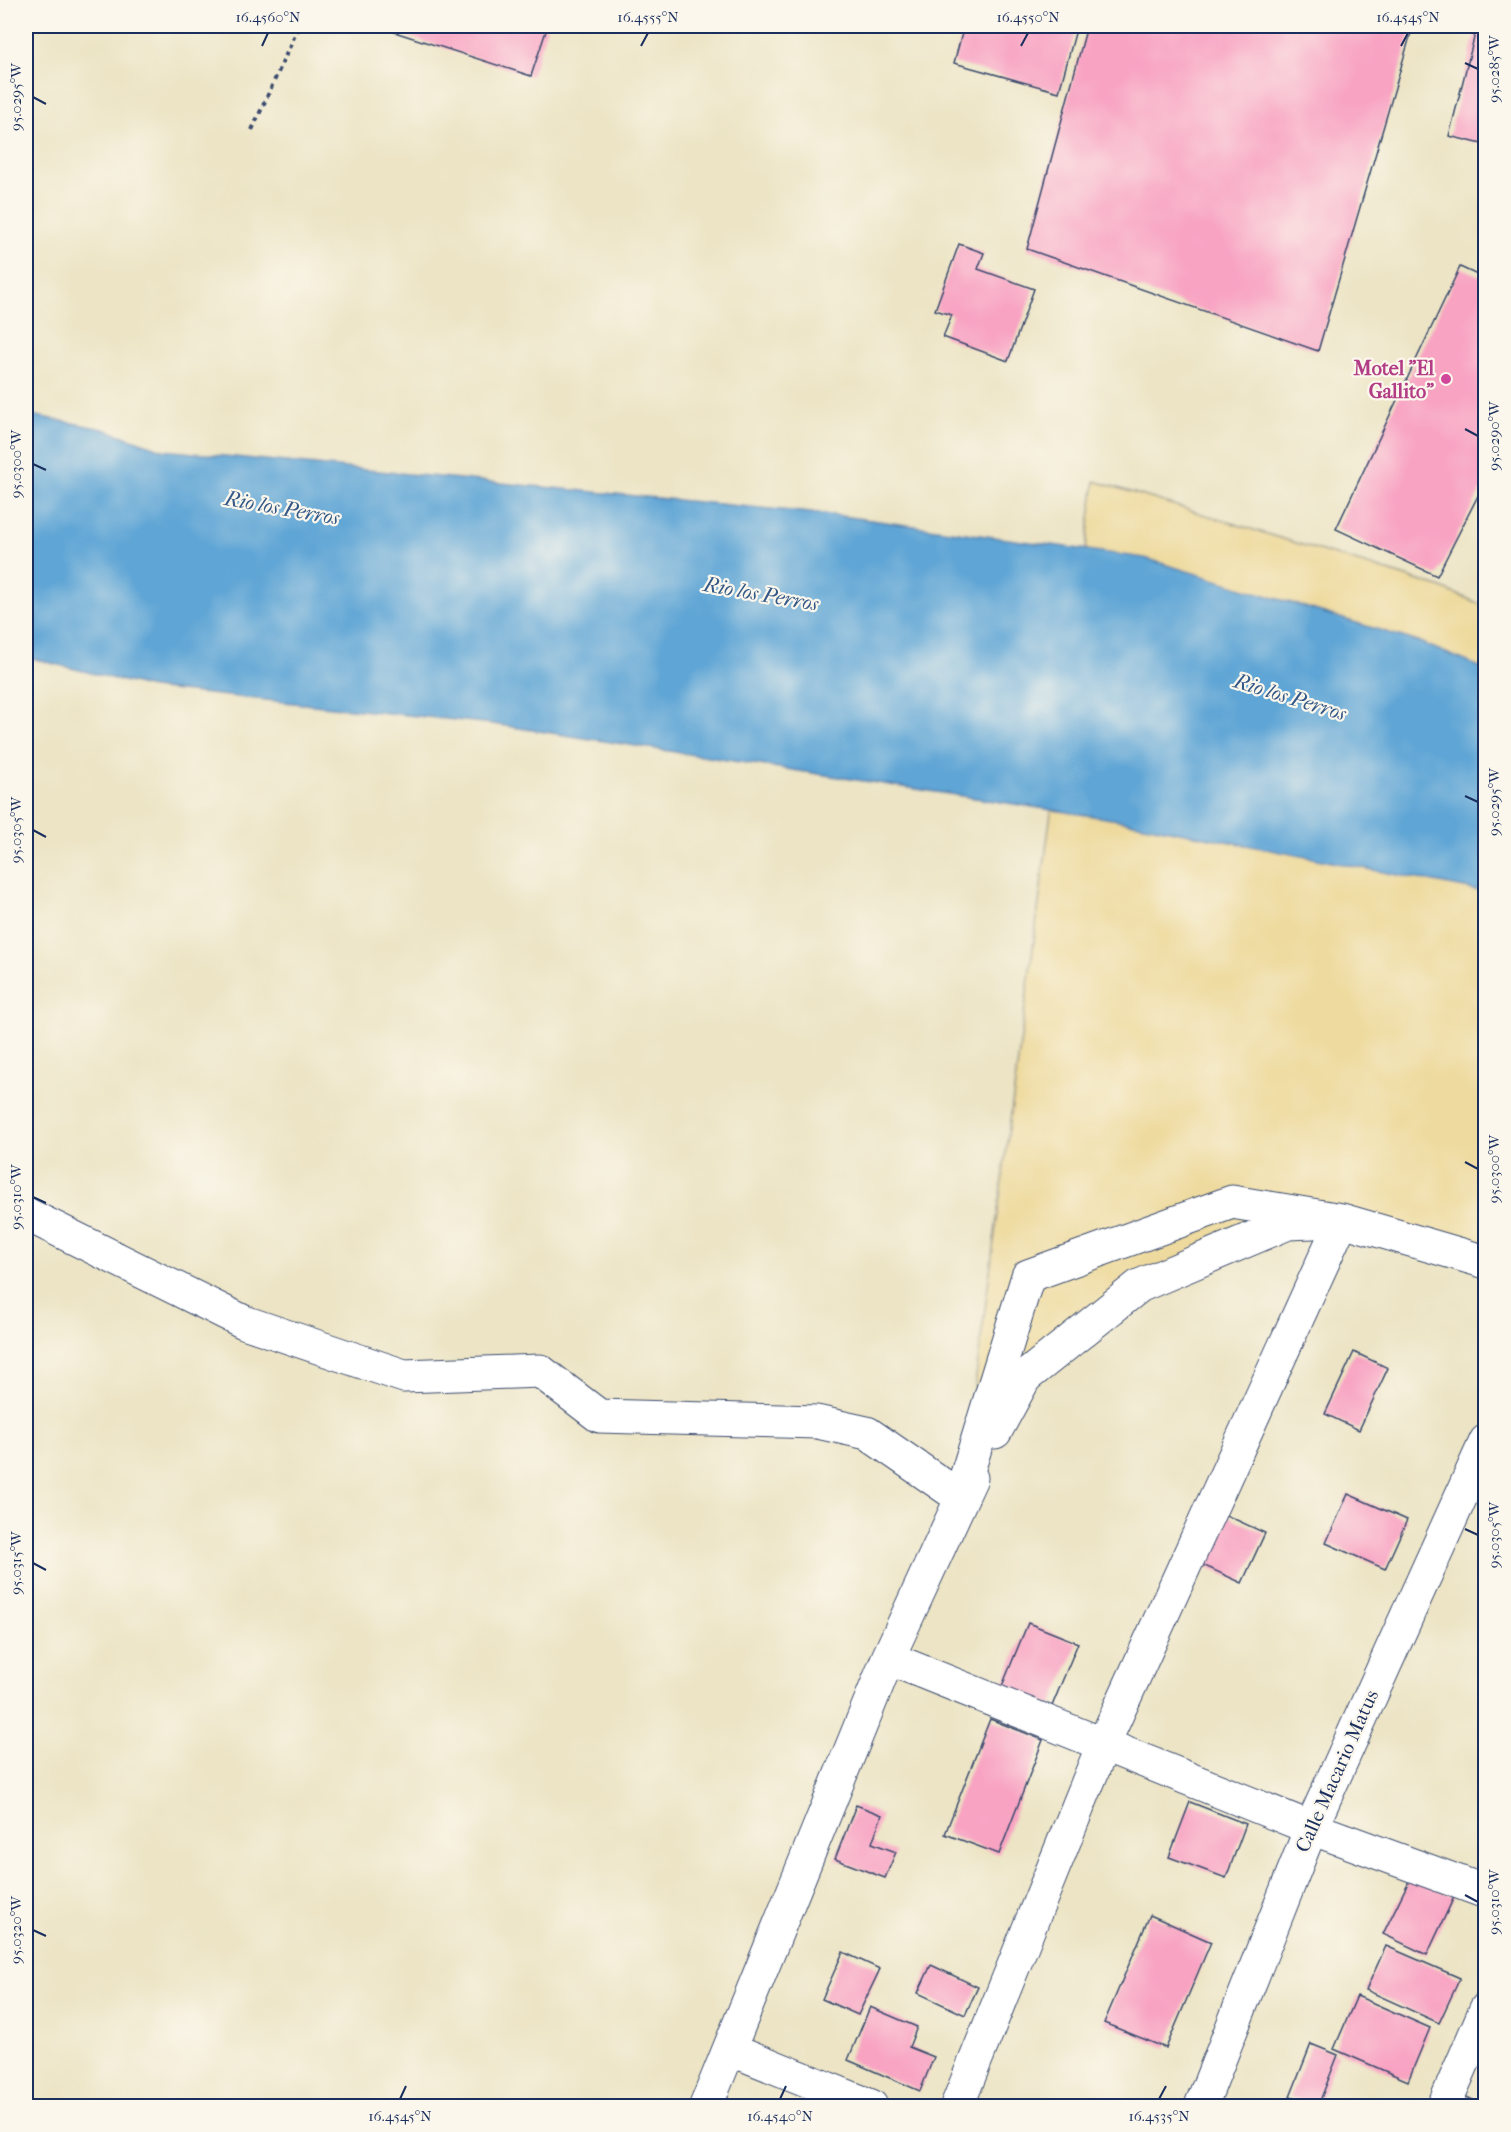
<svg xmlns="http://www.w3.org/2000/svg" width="1511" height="2132" viewBox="0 0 1511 2132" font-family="'IM FELL French Canon',serif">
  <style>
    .sand { fill: #eeda9e; stroke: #84847e; stroke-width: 1.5 }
    .water { fill: #5fa5d5; stroke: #3d6a9a; stroke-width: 1.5 }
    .building { fill: #f8a3c2 }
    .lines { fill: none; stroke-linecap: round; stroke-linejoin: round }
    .minor-casing { stroke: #3a4a6d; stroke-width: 35 }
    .path { stroke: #3a4a6d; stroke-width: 4; stroke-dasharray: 4.5 4.5; stroke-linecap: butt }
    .minor { stroke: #fff; stroke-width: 33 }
    .ticks { fill: none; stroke: #1b2f5e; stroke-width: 2 }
    .hotel-dot { fill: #d1479c; stroke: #fbf7ec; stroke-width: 2 }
    .labels { text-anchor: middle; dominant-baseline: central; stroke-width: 4.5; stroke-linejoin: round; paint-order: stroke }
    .hotel-label { font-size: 20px; font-weight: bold; fill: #b23c85; stroke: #fbf7ec; text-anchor: end }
    .street-label { font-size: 20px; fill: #1b2f5e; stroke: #fbf7ec }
    .water-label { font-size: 21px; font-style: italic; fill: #335888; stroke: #fbf7ec }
    .neatline { fill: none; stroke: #1b2f5e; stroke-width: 2 }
    .ticks-label { font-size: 15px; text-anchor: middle; fill: #1b2f5e }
  </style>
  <rect width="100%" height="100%" fill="#fbf7ec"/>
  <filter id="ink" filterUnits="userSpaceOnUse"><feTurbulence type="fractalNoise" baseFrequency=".0167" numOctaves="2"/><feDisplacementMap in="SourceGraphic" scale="12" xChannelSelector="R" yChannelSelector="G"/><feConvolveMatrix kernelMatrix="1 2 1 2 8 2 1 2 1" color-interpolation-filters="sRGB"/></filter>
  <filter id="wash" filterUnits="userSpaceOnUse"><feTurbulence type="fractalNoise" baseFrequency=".008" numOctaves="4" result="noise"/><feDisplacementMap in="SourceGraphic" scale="24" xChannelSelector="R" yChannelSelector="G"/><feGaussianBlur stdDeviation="1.35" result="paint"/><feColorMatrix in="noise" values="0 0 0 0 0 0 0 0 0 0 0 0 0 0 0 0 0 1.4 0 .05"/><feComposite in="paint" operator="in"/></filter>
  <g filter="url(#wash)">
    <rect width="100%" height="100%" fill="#ece4c4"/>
    <!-- sand -->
    <path class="sand" d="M1095,481L1439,587L1485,606V1262L1342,1220L1139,1286L1025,1377L960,1497Z"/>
    <!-- water -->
    <path class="water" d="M26,414L103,429L163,450L842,516L1145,558L1422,643L1485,669V892L1118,820L493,724L152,688L26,657Z"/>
    <g id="blocks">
      <!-- building -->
      <path class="building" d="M376,26H540L547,28L531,76Z
        M964,26H1077L1059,92L954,63Z
        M1087,26H1413L1318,351L1027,249Z
        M1477,26H1486V145L1449,136Z
        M959,244L984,253L978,269L1034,289L1008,361L943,337L952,315L935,310Z
        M1460,267L1486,279V480L1437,576L1336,529Z
        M1354,1352L1388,1368L1359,1430L1325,1414Z
        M1348,1494L1407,1520L1385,1569L1326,1543Z
        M1219,1512L1265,1533L1242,1583L1196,1562Z
        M1028,1623L1078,1643L1052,1706L1002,1686Z
        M990,1719L1043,1740L999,1854L945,1834Z
        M1190,1802L1246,1824L1226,1878L1169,1857Z
        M856,1805L882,1815L872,1843L896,1852L885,1878L835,1859Z
        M1411,1877L1454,1897L1427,1955L1383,1934Z
        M1150,1915L1211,1942L1166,2048L1104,2023Z
        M1386,1946L1460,1978L1439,2023L1366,1990Z
        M843,1952L880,1969L858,2015L822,1999Z
        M931,1965L978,1987L965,2015L918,1993Z
        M1357,1996L1430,2028L1408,2081L1334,2049Z
        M870,2007L917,2027L909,2047L934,2057L920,2091L848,2060Z
        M1311,2044L1338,2055L1318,2106L1290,2097Z
        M1460,2094L1486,2106H1455Z"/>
    </g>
  </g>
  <g filter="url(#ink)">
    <use href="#blocks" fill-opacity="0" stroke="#3a4a6d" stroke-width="1.5"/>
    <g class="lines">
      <defs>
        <path id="minor" d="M26,1214L244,1322L404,1376L540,1371L599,1416L817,1422L867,1433L960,1497L1028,1276L1232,1202L1342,1220L1486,1262
          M995,1432L1025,1377L1139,1286L1288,1223L1313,1222
          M888,1658L1311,1828L1486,1892
          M730,2049L871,2106
          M706,2106L888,1658L971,1478
          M957,2106L1103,1745L1342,1220
          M1201,2106L1311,1828L1486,1441
          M1444,2106L1486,2009"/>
      </defs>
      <!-- minor casing -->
      <use href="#minor" class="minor-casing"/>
      <!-- path -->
      <path class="path" d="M252,130L299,26"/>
      <!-- minor -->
      <use href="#minor" class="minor"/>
    </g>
  </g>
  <!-- ticks -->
  <path class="ticks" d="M262,46L268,33M641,46L648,33M1021,46L1028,33M1401,46L1408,33M1465,63L1478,69M33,97L46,104M1465,429L1478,436M33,464L46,470M1465,796L1478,802M33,830L46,837M1465,1162L1478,1169M33,1197L46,1203M1465,1529L1478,1535M33,1563L46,1570M1465,1895L1478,1902M33,1930L46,1936M400,2099L406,2086M780,2099L786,2086M1159,2099L1166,2086"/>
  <!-- markers -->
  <circle class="hotel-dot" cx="1446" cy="379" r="6"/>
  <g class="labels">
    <!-- hotel labels -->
    <g class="hotel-label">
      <text x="1434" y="368">Motel "El<tspan x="1434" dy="23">Gallito"</tspan></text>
    </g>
    <!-- street labels -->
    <g class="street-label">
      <text transform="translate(1337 1771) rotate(-66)">Calle Macario Matus</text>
    </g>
    <!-- water labels -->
    <g class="water-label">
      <text transform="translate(282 508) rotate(10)">Rio los Perros</text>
      <text transform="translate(761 594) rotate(10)">Rio los Perros</text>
      <text transform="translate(1290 697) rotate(17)">Rio los Perros</text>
    </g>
  </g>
  <!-- margin -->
  <rect width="1511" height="2132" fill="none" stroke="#fbf7ec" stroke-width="66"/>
  <rect x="33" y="33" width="1445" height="2066" class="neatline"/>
  <g class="ticks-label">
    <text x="268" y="22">16.4560°N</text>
    <text x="648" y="22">16.4555°N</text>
    <text x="1028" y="22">16.4550°N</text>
    <text x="1408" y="22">16.4545°N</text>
    <text transform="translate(1494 69) rotate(-90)" y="5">95.0285°W</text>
    <text transform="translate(16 97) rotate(-90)" y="5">95.0295°W</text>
    <text transform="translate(1494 436) rotate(-90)" y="5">95.0290°W</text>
    <text transform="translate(16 464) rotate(-90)" y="5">95.0300°W</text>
    <text transform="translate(1494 802) rotate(-90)" y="5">95.0295°W</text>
    <text transform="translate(16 830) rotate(-90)" y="5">95.0305°W</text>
    <text transform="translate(1494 1169) rotate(-90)" y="5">95.0300°W</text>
    <text transform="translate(16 1197) rotate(-90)" y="5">95.0310°W</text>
    <text transform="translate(1494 1535) rotate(-90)" y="5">95.0305°W</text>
    <text transform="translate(16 1563) rotate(-90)" y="5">95.0315°W</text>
    <text transform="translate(1494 1902) rotate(-90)" y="5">95.0310°W</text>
    <text transform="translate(16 1930) rotate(-90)" y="5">95.0320°W</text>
    <text x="400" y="2121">16.4545°N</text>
    <text x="780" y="2121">16.4540°N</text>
    <text x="1159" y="2121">16.4535°N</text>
  </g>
</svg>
